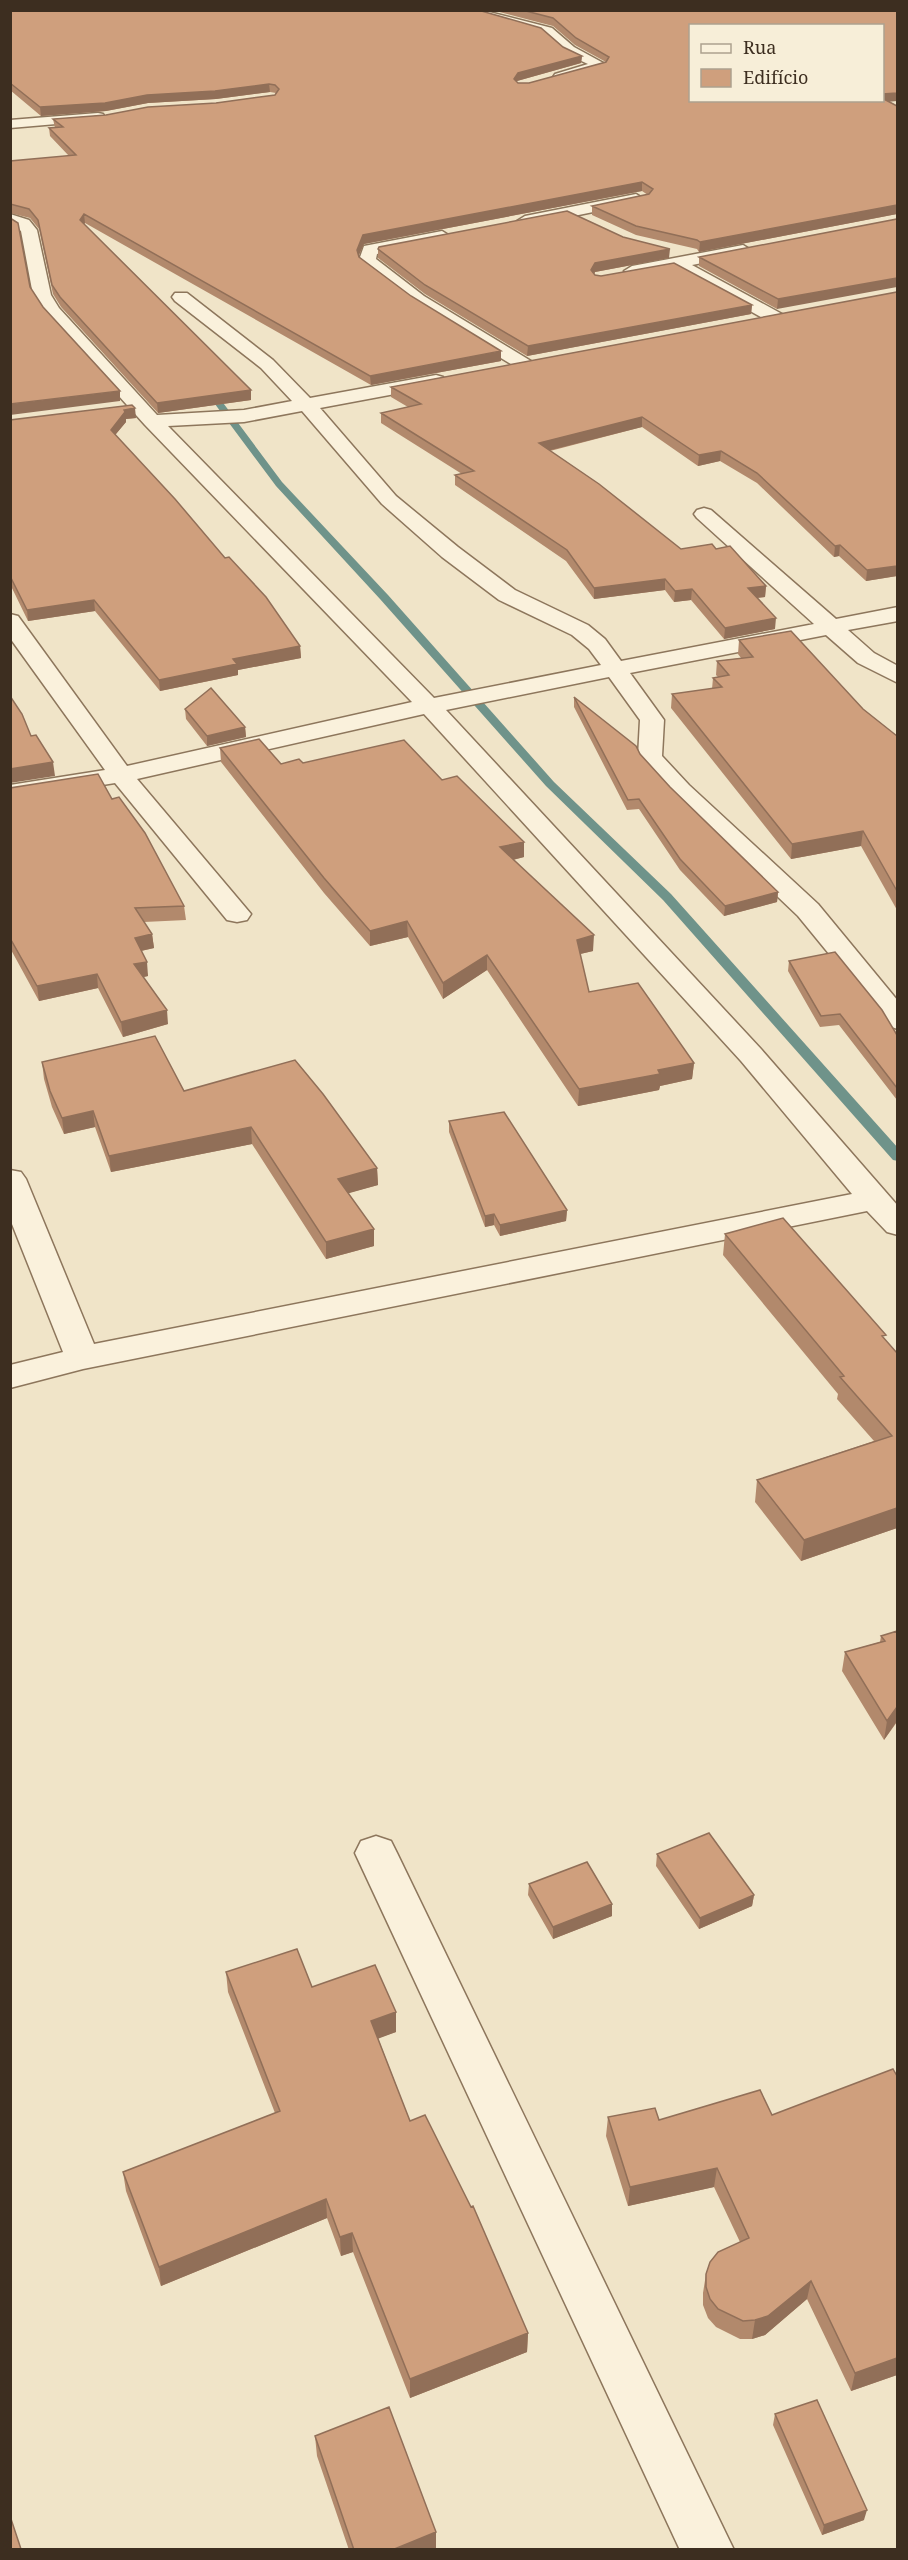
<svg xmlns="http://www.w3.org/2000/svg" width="908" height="2560" viewBox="0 0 908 2560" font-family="'Noto Serif',serif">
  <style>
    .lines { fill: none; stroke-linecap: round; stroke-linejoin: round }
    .stream { fill: #6f938a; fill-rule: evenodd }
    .minor-casing { stroke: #8d765c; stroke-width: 3 }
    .minor { fill: #faf1dc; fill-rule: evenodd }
    .wall { fill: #b2896c }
    .shaded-wall { fill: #916f58 }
    .building { fill: #cf9f7d; stroke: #916f58; stroke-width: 1.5 }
  </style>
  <rect width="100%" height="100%" fill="#f0e4c8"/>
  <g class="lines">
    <!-- stream -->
    <path class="stream" d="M206,388H212L282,482L388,595L554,782L671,894L898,1148V1161L893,1160L663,900L546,786L380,599L276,486L206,392Z"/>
    <defs>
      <path id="minor" d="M458,10H481L552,28L574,47L607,65L605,68L560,81L555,80L553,77L555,74L588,64L564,53L542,34Z
        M98,113L103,114L105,117L103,120L10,128V120Z
        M636,194L644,199L642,202L525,226L517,221L525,216Z
        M10,214L29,220L37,230L51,295L59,308L157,415L244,410L292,401L261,368L175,301L172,297L175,293H187L273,360L310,398L436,375L443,377L445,381L443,385L320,408L396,496L458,547L515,590L588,625L605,639L621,661L814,624L697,518L694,514L697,510L704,508L711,510L836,619L898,607V621L848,630L874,653L898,666V683L858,663L826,635L630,673L664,720L662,756L689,785L818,904L898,1001V1029L888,1026L798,916L671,795L641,762L638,757L640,720L609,677L446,710L761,1049L898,1206V1235L887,1232L867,1211L83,1369L10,1388V1365L63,1352L10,1219V1170L21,1172L26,1179L94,1344L852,1194L741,1061L424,714L137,779L251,914L247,920L237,922L227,920L115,783L10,800V785L105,770L10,638V614L18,616L127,766L412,702L145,425L46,315L33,295L21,231L10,224ZM302,411L382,504L442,557L499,600L572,635L589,649L601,665L434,698L168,426L244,422Z
        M442,231L450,236L448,239L377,254L376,259L424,296L531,361L534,365L531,369H519L412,304L359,260L364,246Z
        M743,245L751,250L749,254L692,265L782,314L785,318L782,322H770L673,268L632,276L624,271L632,266Z
        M376,1836L391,1841L397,1853L734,2550H680L355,1853L361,1841Z"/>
    </defs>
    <!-- minor casing -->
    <use href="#minor" class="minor-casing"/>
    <!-- minor -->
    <use href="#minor" class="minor"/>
  </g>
  <!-- wall -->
  <path class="wall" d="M10,10L563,47L582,56L581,63L517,81V82L518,83H529L606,62L575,45L553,26L492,10H897L890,102L897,106V214L699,252L697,249L636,235L592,215V206L648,195L642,191L364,244L359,255V257L411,296L501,361L371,385L85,223L84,224L251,390V400L158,413L61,307L53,294L39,229L30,218L10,213V161L69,156L50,136L49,128H55L53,119L106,115L216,103L275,95L276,93L270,92L216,99L148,103L106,111L41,116L10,90Z
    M897,219L777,309L699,266V257Z
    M623,237L669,258L595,272L594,274L595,275L752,305L751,314L527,356L425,294L378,258V249Z
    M897,292V576L866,581L839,556L834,557L757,483L720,461L698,466L642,427L550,451L681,549H716L766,586L765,597L757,598L775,629L724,639L691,600L674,602L665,590L594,599L566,561L455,485V475L462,474L381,423V413L408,407L391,397V387Z
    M136,418L126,419V422L115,435L300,646L301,658L238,670V675L160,691L95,611L28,621L10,584V420Z
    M739,640L863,709L897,736V910L861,846L791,859L671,708L672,694L712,689L713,678L718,677L716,675L717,661L741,658L738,654Z
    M574,697L640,754L670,787L778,892L777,902L724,916L680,870L639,809L627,810L574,707Z
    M185,709L245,727L246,737L207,746L186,719Z
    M220,748L281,764L303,763L442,780L524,857L513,860L593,951L580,954L589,992L694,1063L692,1079L660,1086L659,1090L578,1106L487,970L443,999L408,937L370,946L324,893L221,762Z
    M10,788L112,799L184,906L186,920L144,922L152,934L154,948L141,951L148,976L143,977L168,1024L123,1037L98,988L39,1001L10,948Z
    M789,961L897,1035V1100L839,1025L820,1027L788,971Z
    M42,1062L184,1091L377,1168L378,1185L348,1193L374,1246L326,1259L252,1144L111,1172L95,1127L64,1134L52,1107L44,1079Z
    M449,1121L567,1210L566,1221L500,1236L494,1225L485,1227L449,1132Z
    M725,1234L885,1339L897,1528L801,1561L755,1502L757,1480L874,1441L837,1399L838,1394L723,1255Z
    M897,1631V1722L884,1740L842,1671L845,1652L880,1642L881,1636Z
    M657,1854L754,1895L752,1906L699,1929L656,1866Z
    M529,1884L612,1916L553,1939L528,1895Z
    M226,1972L312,1987L396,2032L378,2038L410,2121L528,2333L527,2352L410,2398L353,2252L341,2256L327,2218L161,2286L126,2191L123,2172L275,2113L228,1992Z
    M760,2090L897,2375L851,2391L807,2299L765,2335L752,2339H740L716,2327L708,2318L703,2305V2293L706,2274L740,2242L714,2187L628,2206L606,2136L608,2117L659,2120Z
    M775,2414L864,2520L822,2535L773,2425Z
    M315,2436L436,2532V2550H349L317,2456Z"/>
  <!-- shaded-wall -->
  <path class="shaded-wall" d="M582,56L581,63L517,81L514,87V79L518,73Z
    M269,84L270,92L216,99L148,103L106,111L41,116L40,107L147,95Z
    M897,90V101L876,103L882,100V94Z
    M642,182V191L364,244L357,259V250L363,235Z
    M897,205V214L699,252L700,242Z
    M84,214L85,223L81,228L80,220Z
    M670,249L669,258L595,272L591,279V270L595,263Z
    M897,278V287L777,309L778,299Z
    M752,305L751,314L527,356L528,346Z
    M501,351V361L371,385L370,376Z
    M251,390V400L158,413L157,403Z
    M120,391V401L10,415V404Z
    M135,408L136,418L126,419V422L111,440V430L124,410Z
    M642,417V427L539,453V443Z
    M721,451L720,461L698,466L699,455Z
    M840,545L839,556L834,557L835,546Z
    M897,566V576L866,581L867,570Z
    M665,579V590L594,599V588Z
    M766,586L765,597L747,599L748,588Z
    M692,589L691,600L674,602L675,591Z
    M94,600L95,611L28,621L27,610Z
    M776,618L775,629L724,639L725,628Z
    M300,646L301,658L238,670V675L160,691L159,680L233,659Z
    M245,727L246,737L207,746V736Z
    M53,762L55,776L10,783V769Z
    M863,831L861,846L791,859L792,844Z
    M524,842V857L500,863V847Z
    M778,892L777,902L724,916L725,906Z
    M407,921L408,937L370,946V931Z
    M152,934L154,948L136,952L135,938Z
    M594,935L593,951L576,955L577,940Z
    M487,955V970L443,999V983Z
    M147,962L148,976L135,979L134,964Z
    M97,974L98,988L39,1001L37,986Z
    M167,1010L168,1024L123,1037L121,1022Z
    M694,1063L692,1079L660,1086L659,1090L578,1106L579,1089L658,1070Z
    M93,1111L95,1127L64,1134L62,1118Z
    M251,1127L252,1144L111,1172L109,1156Z
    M377,1168L378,1185L339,1196L338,1179Z
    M567,1210L566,1221L500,1236V1225Z
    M494,1214V1225L485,1227V1216Z
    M374,1229V1246L326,1259V1242Z
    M897,1508V1528L801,1561L804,1540Z
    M897,1707V1721L884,1740L887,1721Z
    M754,1895L752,1906L699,1929L700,1918Z
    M612,1904V1916L553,1939V1927Z
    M396,2012V2032L372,2041L371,2021Z
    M717,2168L714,2187L628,2206L630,2187Z
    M326,2199L327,2218L161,2286L159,2267Z
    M352,2233L353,2252L341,2256L340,2237Z
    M811,2281L807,2299L765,2335L752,2339L755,2320Z
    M528,2333L527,2352L410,2398V2379Z
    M897,2358V2375L851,2391L855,2373Z
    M867,2510L864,2520L822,2535L824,2525Z
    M436,2532V2550H392Z"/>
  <!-- building -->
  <path class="building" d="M10,10H478L541,28L563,47L582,56L518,73L514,79L518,83H529L606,62L609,57L576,38L553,18L522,10H897V93L882,94V26H690V100H882V98L897,106V205L700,242L697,240L636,226L592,206L649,194L653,189L642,182L363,235L357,250L359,257L411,296L501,351L370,376L84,214L80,220L251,390L157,403L60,297L52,285L38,220L29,209L10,204V161L76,155L49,128L63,127L53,119L106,115L148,107L216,103L275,95L279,89L275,85L269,84L215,91L147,95L105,103L40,107L10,83Z
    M567,211L623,237L670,249L595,263L591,270L595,275L601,276L674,263L752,305L528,346L425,285L378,249L379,247Z
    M10,218L18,223L30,287L43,307L120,391L10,404Z
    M897,219V278L778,299L699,257Z
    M897,292V566L867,570L840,545L835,546L757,473L721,451L699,455L642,417L539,443L599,484L681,549L712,544L716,549L730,546L766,586L748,588L776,618L725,628L692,589L675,591L665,579L594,588L567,550L455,475L474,471L381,413L421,404L391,387Z
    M132,405L135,408L124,410L125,412L111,430L175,499L225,558L229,557L266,597L300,646L233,659L237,664L159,680L94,600L27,610L10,576V420Z
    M791,631L863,709L897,736V891L863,831L792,844L672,694L722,687L713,678L729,675L717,661L753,657L739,640Z
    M211,688L245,727L207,736L185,709Z
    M10,696L22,714L31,736L36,735L53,762L10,769Z
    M574,697L636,746L640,754L670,787L778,892L725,906L680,859L639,799L628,800Z
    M259,739L281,764L299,759L303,763L404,740L442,780L457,776L524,842L500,847L594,935L577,940L589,992L638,983L694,1063L658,1070L660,1074L579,1089L487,955L443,983L407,921L370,931L324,878L220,748Z
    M98,774L112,799L119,797L145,833L184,906L135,908L152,934L135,938L147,962L134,964L167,1010L121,1022L97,974L37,986L10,938V788Z
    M835,952L882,1010L897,1035V1088L840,1014L821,1016L789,961Z
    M155,1036L184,1091L295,1060L323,1094L377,1168L338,1179L374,1229L326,1242L251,1127L109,1156L93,1111L62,1118L50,1091L42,1062Z
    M504,1112L567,1210L500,1225L494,1214L485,1216L449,1121Z
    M783,1218L886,1335L882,1336L897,1353V1508L804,1540L757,1480L892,1436L840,1377L844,1376L725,1234Z
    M897,1631V1707L887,1721L845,1652L885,1641L881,1636Z
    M709,1833L754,1895L700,1918L657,1854Z
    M587,1862L612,1904L553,1927L529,1884Z
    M297,1949L312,1987L375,1965L396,2012L371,2021L410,2121L425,2115L471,2207L473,2206L528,2333L410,2379L352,2233L340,2237L326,2199L159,2267L123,2172L280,2111L226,1972Z
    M893,2069L897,2076V2358L855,2373L811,2281L768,2316L755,2320L743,2321L718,2309L710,2299L706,2287V2274L710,2262L718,2252L749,2238L717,2168L630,2187L608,2117L655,2108L659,2120L760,2090L772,2115Z
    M817,2400L867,2510L824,2525L775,2414Z
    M389,2407L436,2532L392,2550H354L315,2436Z
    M10,2516L21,2549V2550H10Z"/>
  <!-- border -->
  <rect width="908" height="2560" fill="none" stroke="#3d2e20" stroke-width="24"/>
  <!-- legend -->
  <rect x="689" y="24" width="195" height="78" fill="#f7eed8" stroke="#ada18e" stroke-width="1.5"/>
  <rect x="701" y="44" width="30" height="9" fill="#faf1dc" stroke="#ada18e" stroke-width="1.5"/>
  <text x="743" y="54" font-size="18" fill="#3d2e20">Rua</text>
  <rect x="701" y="69" width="30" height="18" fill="#cf9f7d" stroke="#ada18e" stroke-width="1.5"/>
  <text x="743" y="84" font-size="18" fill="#3d2e20">Edifício</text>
</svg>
